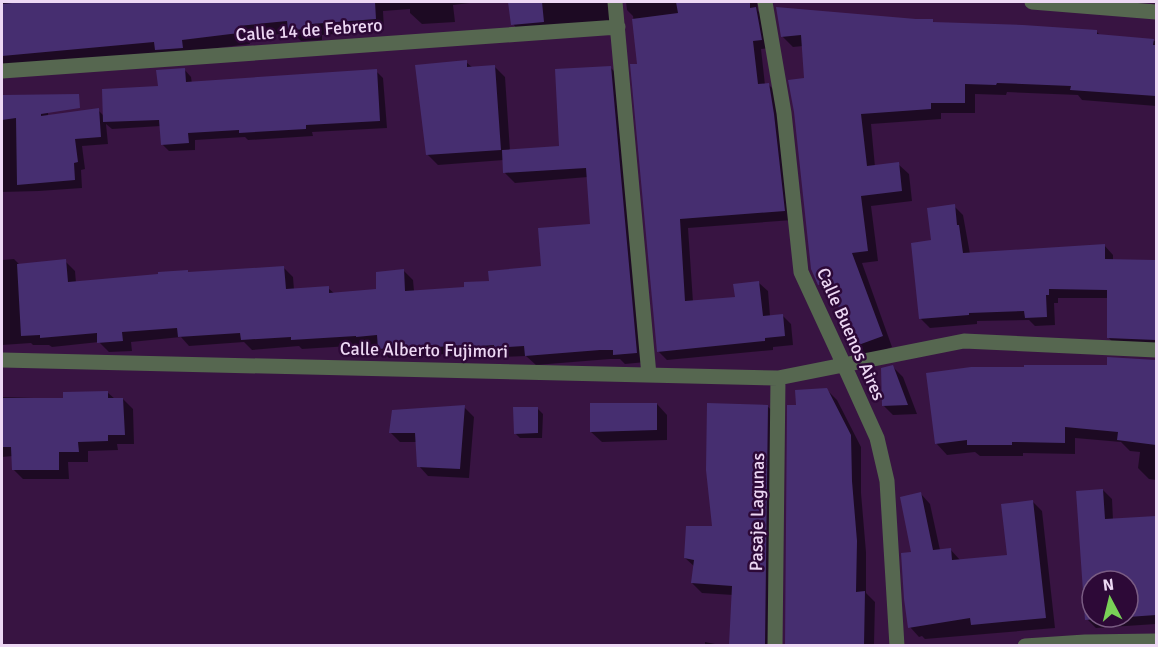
<svg xmlns="http://www.w3.org/2000/svg" width="1158" height="647" viewBox="0 0 1158 647" font-family="Signika,sans-serif">
  <style>
    .shadow { fill: #0007; fill-rule: evenodd }
    .building { fill: #462e70 }
    .lines { fill: none; stroke-linecap: round; stroke-linejoin: round }
    .minor { stroke: #566750; stroke-width: 15 }
    .labels { text-anchor: middle; dominant-baseline: central; stroke-width: 5; stroke-linejoin: round; paint-order: stroke }
    .street-label { font-size: 18px; fill: #edd8f4; stroke: #2d0937 }
  </style>
  <rect width="100%" height="100%" fill="#381442"/>
  <!-- shadow -->
  <path class="shadow" d="M2,2H478L453,5L455,22L422,24L410,13V9L383,11L384,30L322,35V40L301,41L293,33L249,37L250,44L193,51L2,69Z
    M510,2H621L614,21L521,33L513,24Z
    M626,2H757L758,11L764,18L769,48L761,49L765,85L768,84L777,93L793,220L688,228L693,302L736,299L759,283L768,291L770,316L782,315L791,324L793,345L773,347V350L667,360L658,351L639,65L633,16L627,10Z
    M932,21L935,23L1096,31L1101,36L1156,41V106L1082,100L1078,95L1007,92L1006,95L975,94V113H941V119L871,124L875,167L898,164L909,174L912,201L871,206L878,261L862,263L892,347L865,357L855,346L835,294L830,295L819,284L803,46L793,47L782,36Z
    M466,62L473,68L495,67L505,77L510,151L561,148L610,67L620,77L646,362L625,364L620,359H610L536,365L526,356L505,357L503,355L477,356L475,354L448,356L446,354L389,358L380,348V345L367,346L366,345L302,349L299,346L252,350L244,342L189,346L181,337L131,342L132,351L109,352L99,342L52,347L49,345H33L31,343L2,345V260L14,259L20,265L65,261L75,271L76,283L283,267L293,277L294,290L328,288L335,294L378,291L404,271L413,280L414,291L466,288L543,267L592,225L588,177L515,183L505,173L504,160L438,165L427,154Z
    M184,69L191,77L192,84L376,71L383,78L387,128L312,132L313,136L248,140L245,137L195,140V150L169,151L162,144L161,126L112,129L106,124L108,144L82,146L85,169L81,170L82,188L39,191L2,192V96H40L48,104V116L98,110L104,116L159,88Z
    M954,206L963,215L970,254L1104,245L1113,255V261H1155V257H1156V348L1117,347L1108,337L1109,298H1058V303H1054L1055,325L1035,326L1029,320L977,321V324L930,328L921,319L933,242Z
    M1108,359L1156,361V480L1149,479L1138,468L1140,452L1130,451L1121,442L1075,438V454L1023,453V456H980L975,452L947,455L936,443L1108,367Z
    M893,367L903,377L917,414L893,415L883,405Z
    M827,390L837,400L861,447V493L866,552V593L875,602L874,644H871V646H786L789,407H798Z
    M107,392L115,399H123L133,409L134,444H117L118,450L88,451V462H68L69,479H23L13,469V456L2,457V397L64,399Z
    M657,404L667,415V440L602,442L591,432Z
    M767,406L778,416L775,646H731L733,595L702,593L692,583L695,567L685,558L714,528Z
    M464,407L474,417L469,478L428,476L419,466L417,442H400L390,432Z
    M538,409L543,414L542,438H520L515,433Z
    M1103,490L1112,499L1113,520L1156,518V624L1096,628L1087,619ZM1092,581H1128V617H1092Z
    M921,494L930,504L940,550L950,549L960,560L1008,557L1033,502L1042,511L1055,628L925,639L922,636L919,637L910,627L913,554Z
    M705,642L725,646H705Z"/>
  <!-- building -->
  <path class="building" d="M22,2H375L376,19L311,24V29L288,30L287,21L238,26L239,33L182,40L183,48L155,50L154,42L2,56V4Z
    M508,2H542L544,22L511,25Z
    M676,2H750V8L756,7L762,40L753,41L758,84L769,83L774,114L785,211L680,219L685,301L735,297L733,284L759,281L763,316L783,314L785,336L765,338V341L657,352L630,64H637L632,19L678,13Z
    M776,7L916,19H933V22L1023,25L1097,30V34L1154,39L1153,45H1156V96L1070,90L1071,86L997,83L996,85L965,84V103H931V109L861,114L867,166L899,162L902,191L861,196L868,251L852,253L883,336L853,347L830,283L818,285L811,269L794,112L788,80L804,78L801,35L781,37Z
    M467,60V67L495,65L501,150L426,155L415,65Z
    M611,66L637,353L613,355V350H600L525,356L524,346L494,348V345L466,347V345L437,347L436,345L378,349L377,335L356,337V336L291,340V337L241,340L240,333L178,337L177,328L122,332L123,341L97,343V333L40,338V335L21,336L17,264L66,259L68,282L158,274V272L188,270V272L284,266L286,289L329,286V293L376,289V272L404,269L405,291L464,287V282L489,281L488,271L541,266L538,228L590,224L586,168L503,173L502,150L559,146L555,69Z
    M185,68L186,82L377,69L380,121L306,125V129L239,133V130L188,133L189,143L161,145L159,120L103,122L102,89L158,86L156,70Z
    M79,94L80,108L41,114V116L99,108L101,137L75,139L78,162L74,163L75,180L17,185L16,118L2,120V95Z
    M955,204L957,225H959L963,253L1105,244V259L1156,260V340L1107,338V290L1049,289V295H1046L1047,317L1025,318L1024,311L969,313V315L919,319L911,243L931,240L927,208Z
    M1107,357L1156,360V445L1117,440L1118,432L1065,427V443L1012,442V445H967V440L935,444L926,373L971,367H1024V365H1107Z
    M893,365L908,405L882,406L881,368Z
    M827,388L851,435L852,481L857,541L856,592L865,591L864,645H785L787,405H796L795,390Z
    M108,391V398H123L125,435H108V441L78,442L79,452H59V470H12L11,447H2V398H63V392Z
    M590,403H657V430L590,432Z
    M707,403L768,405L765,645H729L732,586L691,583L694,560L684,558L686,526H712L706,470Z
    M465,405L460,469L417,467L415,433H389L392,410Z
    M513,407H538V433L514,434Z
    M1103,489L1105,519L1156,516V615L1128,617V581H1092V617H1127L1085,620L1076,491Z
    M921,492L933,550L951,548L952,560L1007,555L1001,504L1033,500L1046,618L971,625L970,618L908,628L904,599L901,553L911,552L900,497Z"/>
  <g class="lines">
    <!-- minor -->
    <path class="minor" d="M615,2L649,375
      M765,2L784,113L801,272L844,365L877,438L887,481L897,646
      M1032,2L1156,12
      M2,71L618,27
      M2,360L778,378L964,341L1156,350
      M775,646L778,378
      M1025,646L1085,642L1156,641"/>
  </g>
  <g class="labels">
    <!-- street labels -->
    <g class="street-label">
      <text transform="translate(309 30) rotate(-4)">Calle 14 de Febrero</text>
      <text transform="translate(851 334) rotate(66)">Calle Buenos Aires</text>
      <text transform="translate(424 350) rotate(1)">Calle Alberto Fujimori</text>
      <text transform="translate(757 512) rotate(-89)">Pasaje Lagunas</text>
    </g>
  </g>
  <!-- border -->
  <rect width="1158" height="647" fill="none" stroke="#edd8f4" stroke-width="6"/>
  <!-- north arrow -->
  <g transform="translate(1110 599) rotate(353)"><circle r="28" fill="#2d0937" stroke="#7a5c83" stroke-width="1.5"/>
  <path d="M0-4.5L10 22L0 15L-10 22Z" fill="#79d157"/>
  <text y="-9" font-size="16" font-weight="bold" text-anchor="middle" fill="#edd8f4">N</text>
  </g>
</svg>
